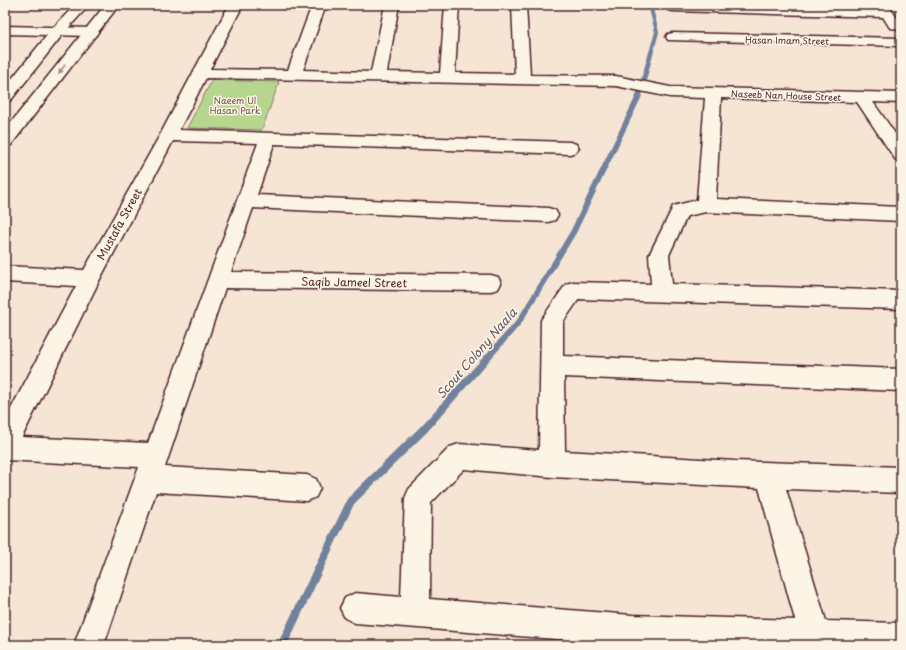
<svg xmlns="http://www.w3.org/2000/svg" width="906" height="650" viewBox="0 0 906 650" font-family="'Playpen Sans',sans-serif">
  <style>
    .green { fill: #b6d690; stroke: #807a5e }
    .lines { fill: none; stroke-linecap: round; stroke-linejoin: round }
    .stream { fill: #70829d; fill-rule: evenodd }
    .minor-casing { stroke: #4a1f2b; stroke-width: 3 }
    .tertiary-casing { stroke: #4a1f2b; stroke-width: 3 }
    .minor { fill: #fcf5e5; fill-rule: evenodd }
    .tertiary { fill: #fcf5e5; fill-rule: evenodd }
    .oneway { fill: #a38a88 }
    .labels { text-anchor: middle; dominant-baseline: central; stroke-width: 3; stroke-linejoin: round; paint-order: stroke }
    .far-street-label { font-size: 9px; fill: #4a1f2b; stroke: #fcf5e5 }
    .far-park-label { font-size: 9px; fill: #654d44; stroke: #fcf5e5 }
    .street-label { font-size: 11px; fill: #4a1f2b; stroke: #fcf5e5 }
    .water-label { font-size: 12px; font-style: italic; fill: #5d5164; stroke: #fcf5e5 }
  </style>
  <rect width="100%" height="100%" fill="#f6e5d4"/>
  <filter id="ink" filterUnits="userSpaceOnUse"><feTurbulence type="fractalNoise" baseFrequency=".025" numOctaves="2"/><feDisplacementMap in="SourceGraphic" scale="8" xChannelSelector="R" yChannelSelector="G"/><feConvolveMatrix kernelMatrix="1 2 1 2 8 2 1 2 1" color-interpolation-filters="sRGB"/></filter>
  <g filter="url(#ink)">
    <!-- green -->
    <path class="green" d="M212,80L279,82L262,130L187,128Z"/>
    <g class="lines">
      <!-- stream -->
      <path class="stream" d="M648,5H652L659,32L642,96L576,233L521,324L427,432L354,504L287,645H277L348,498L421,426L517,320L571,230L636,96L655,32Z"/>
      <defs>
        <path id="minor" d="M229,5H243L210,69L288,70L312,5H326L303,70L371,72L385,5H399L387,72L440,73L445,5H459L455,73L515,74L512,5H526L530,75L616,76L670,87L901,93V103L873,102L901,142V161L895,159L857,102L721,98L716,199L901,207V221L706,212L687,216L669,255L672,284L901,291V309L579,299L563,322V356L901,369V391L564,377L565,451L735,461L901,467V493L786,489L826,621L901,623V645H631L355,623L345,618L340,608L345,598L355,593L401,597L405,498L409,489L450,447L459,444L539,450L541,320L566,284L573,282L651,284L649,255L671,211L673,206L697,200L705,98L670,97L616,86L206,78L179,130L570,142L576,144L579,148L576,152L570,154L274,144L257,195L548,208L555,210L558,215L555,220L548,222L253,208L231,272L491,275L498,277L501,283L498,289L491,291L225,288L165,467L307,475L316,479L320,488L316,497L307,501L156,492L104,645H74L139,467L5,460V420L76,286L5,282V266L84,270L160,135ZM173,141L258,143L148,443L22,437L100,279ZM464,469L552,477L759,488L795,620L632,615L430,599L431,503Z
          M668,5H746L877,9L874,5H888L899,21H901V29L890,28L883,17L673,11L668,10L666,7Z
          M5,26L91,28L96,29L98,32L96,35L91,36L5,34Z
          M673,33L901,38V46L668,40L666,37L668,34Z"/>
        <path id="tertiary" d="M75,5H89L63,34L11,100L5,102V87L53,28Z
          M105,5H119L11,145L5,147V130Z"/>
      </defs>
      <!-- minor casing -->
      <use href="#minor" class="minor-casing"/>
      <!-- tertiary casing -->
      <use href="#tertiary" class="tertiary-casing"/>
      <!-- minor -->
      <use href="#minor" class="minor"/>
      <!-- tertiary -->
      <use href="#tertiary" class="tertiary"/>
    </g>
    <!-- one-way arrows -->
    <defs><path id="oneway-solid" d="M-6-.8H1V-3.2L6.5 0L1 3.2V.8H-6Z"/></defs>
    <use class="oneway" href="#oneway-solid" transform="translate(62 69) rotate(128)"/>
  </g>
  <g class="labels">
    <!-- far-street labels -->
    <g class="far-street-label">
      <text transform="translate(787 40) rotate(1)">Hasan Imam Street</text>
      <text transform="translate(786 95) rotate(2)">Naseeb Nan House Street</text>
    </g>
    <!-- far-park labels -->
    <g class="far-park-label">
      <text x="235" y="100">Naeem Ul<tspan x="235" dy="10">Hasan Park</tspan></text>
    </g>
    <!-- street labels -->
    <g class="street-label">
      <text transform="translate(119 224) rotate(-61)">Mustafa Street</text>
      <text transform="translate(354 282) rotate(1)">Saqib Jameel Street</text>
    </g>
    <!-- water labels -->
    <g class="water-label">
      <text transform="translate(476 353) rotate(-49)">Scout Colony Naala</text>
    </g>
  </g>
  <!-- margin -->
  <rect width="906" height="650" fill="none" stroke="#fcf5e5" stroke-width="20"/>
  <rect x="10" y="10" width="886" height="630" fill="none" stroke="#4a1f2b" stroke-width="1.5" filter="url(#ink)"/>
</svg>
